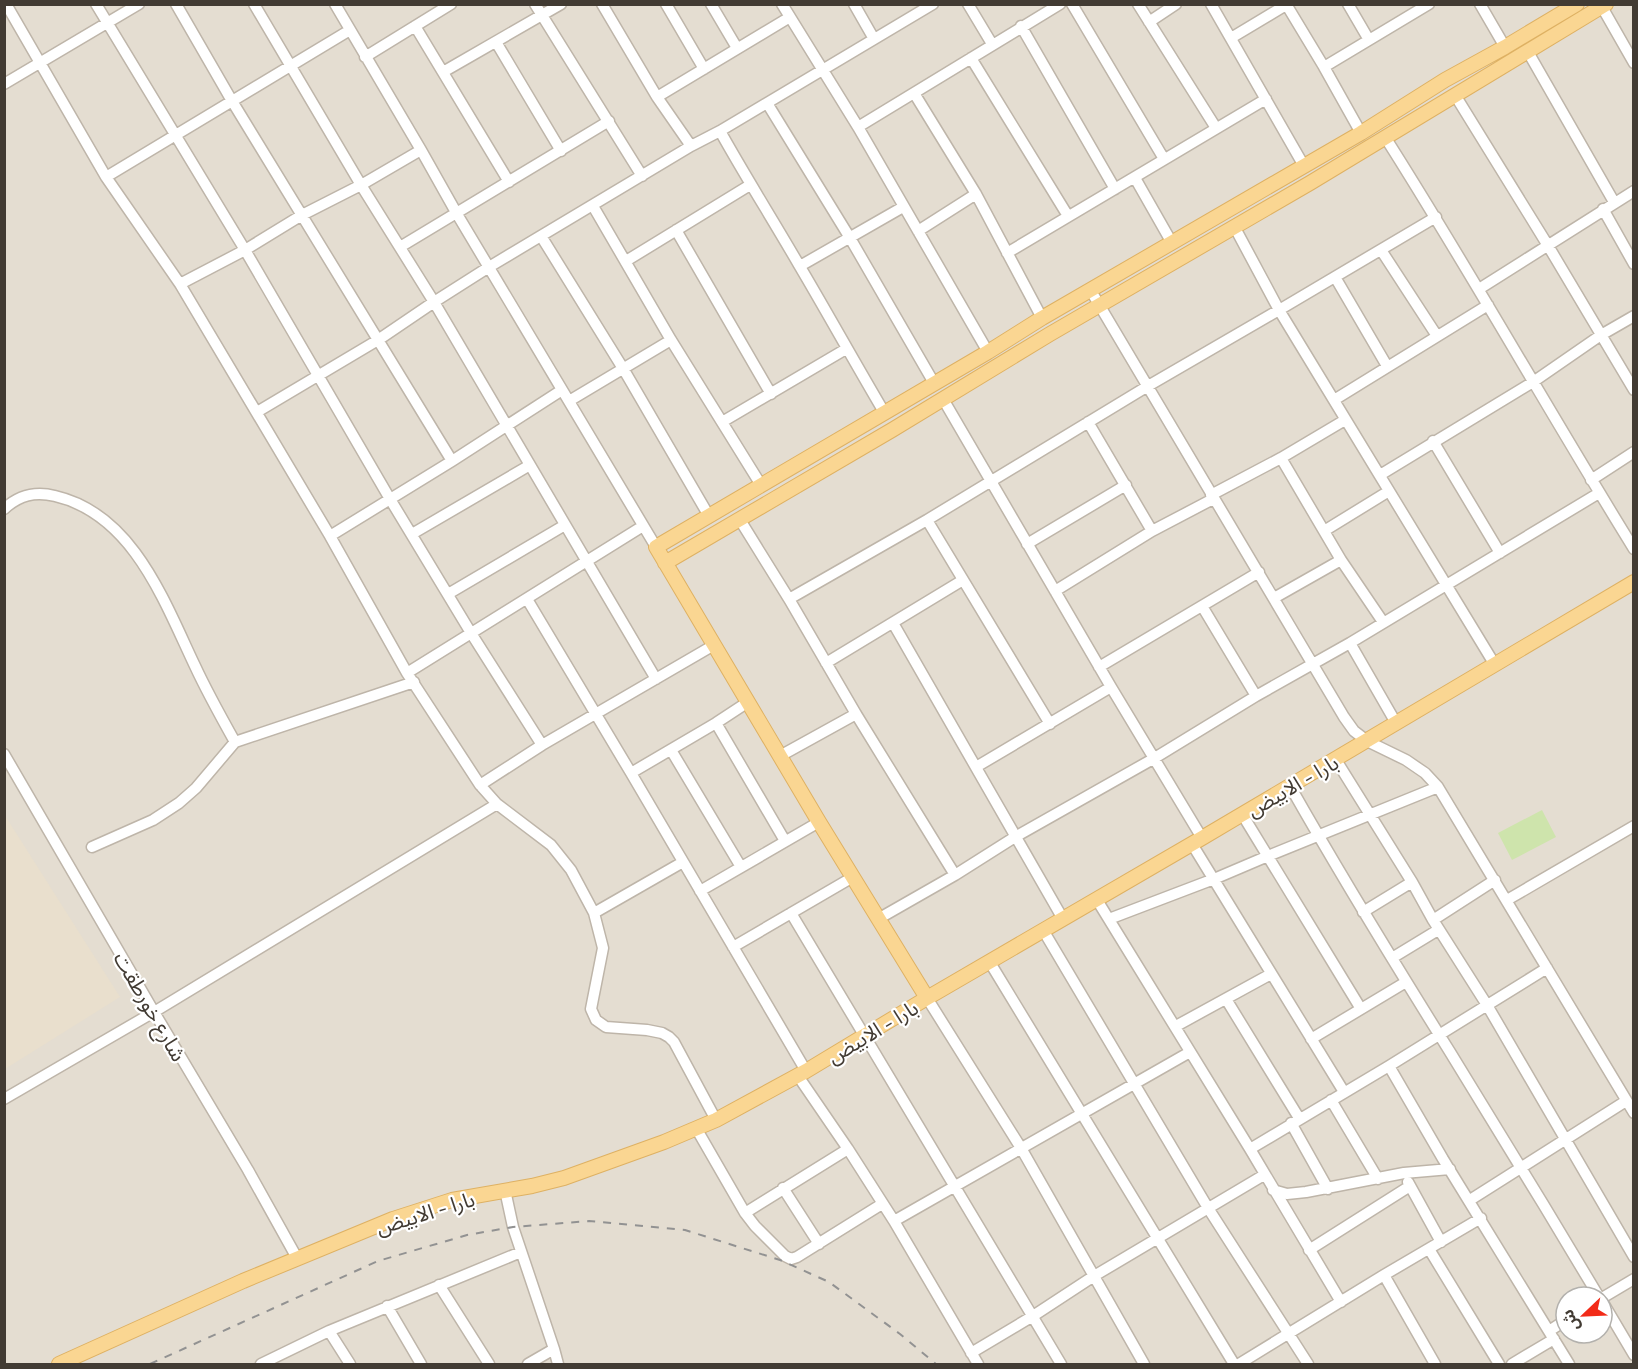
<svg xmlns="http://www.w3.org/2000/svg" width="1638" height="1369" viewBox="0 0 1638 1369" font-family="'Exo 2','Noto Sans Arabic',sans-serif">
  <style>
    .residential { fill: #e4ddd1; fill-rule: evenodd }
    .education { fill: #e9dfcd }
    .pitch { fill: #cee4ac }
    .lines { fill: none; stroke-linecap: round; stroke-linejoin: round }
    .minor-casing { stroke: #beb5a9; stroke-width: 13 }
    .major-casing { stroke: #deb163; stroke-width: 16 }
    .minor { stroke: #fff; stroke-width: 10 }
    .major { stroke: #fad692; stroke-width: 14 }
    .rail { stroke: #929292; stroke-width: 2; stroke-dasharray: 8 8; stroke-linecap: butt }
    .labels { text-anchor: middle; dominant-baseline: central; stroke-width: 4.5; stroke-linejoin: round; paint-order: stroke }
    .street-label { font-size: 21px; fill: #423b33; stroke: #fff }
  </style>
  <rect width="100%" height="100%" fill="#f0ebe2"/>
  <!-- residential -->
  <path class="residential" d="M5,5H1633V1364H5ZM1566,1297H1602V1333H1566Z"/>
  <!-- education -->
  <path class="education" d="M4,814L120,997L5,1069H4Z"/>
  <!-- pitch -->
  <path class="pitch" d="M1542,810L1556,837L1512,860L1498,833Z"/>
  <g class="lines">
    <defs>
      <path id="minor" d="M6,4L106,177L180,284L330,536L407,673L480,785L497,804L551,845L571,870L594,913L603,948L591,1009L596,1020L606,1027L647,1030L662,1033L669,1037L674,1042L716,1120
        M96,4L245,250L390,499L471,633L542,745
        M176,4L232,101L452,461
        M254,4L361,185L434,302L656,679
        M335,4L421,150L457,214L656,547
        M535,4L642,176
        M602,4L657,97L691,146
        M666,4L704,69
        M711,4L737,48
        M782,4L858,127L988,352
        M854,4L874,39
        M968,4L992,44
        M1072,4L1164,159
        M1138,4L1216,128
        M1211,4L1304,166
        M1286,4L1324,67L1361,133
        M1348,4L1369,40
        M1480,4L1505,47
        M1602,7L1634,63
        M1149,22L1176,4
        M415,26L509,182
        M1021,26L1115,189
        M1231,38L1286,5
        M496,42L561,151
        M1528,52L1614,202
        M365,57L451,4
        M971,58L1068,216
        M1324,67L1429,4
        M443,72L561,4
        M4,84L139,4
        M914,93L976,194L1042,318
        M1455,95L1547,244L1634,390
        M657,97L790,17
        M767,103L850,238L934,383
        M858,127L1060,4
        M720,131C745,176 773,220 799,265C828,314 855,363 884,412
        M1385,137C1471,272 1549,412 1634,549
        M106,177L350,30
        M1135,178L1172,243
        M593,206L671,340L761,485
        M1603,209L1634,264
        M1234,226L1279,310L1495,665
        M676,230L771,394
        M918,231L976,194
        M541,236L624,370L709,516
        M400,247L609,121
        M1381,250L1437,336
        M1007,253L1266,99
        M626,261L750,185
        M800,266L903,207
        M1335,277L1387,366
        M180,284L245,250L302,215L361,185L421,150
        M1479,289L1634,191
        M1091,291L1344,717L1354,731L1367,741L1406,760L1425,773L1438,787L1634,1113
        M943,399L1111,687L1202,838
        M1334,400L1488,305
        M569,401L671,340
        M257,412L378,340L434,302L489,267L691,146L720,131L933,4
        M722,422L846,349
        M1088,422L1152,531
        M1433,441L1500,553
        M1281,458L1341,560L1383,622
        M1380,475L1533,382L1601,335L1634,316
        M1591,480L1634,452
        M1211,495L1281,458L1345,420
        M4,509C19,495 35,491 55,496C133,514 164,601 195,666C207,692 221,717 235,742
        M740,520L789,599L856,714L955,875
        M927,520L1050,724
        M1324,531L1389,491
        M412,534L530,465
        M330,536L452,461L562,390
        M1027,544L1126,485
        M1055,591L1152,531L1213,499
        M448,594L565,525
        M1274,598L1341,560
        M527,599L631,773L806,1071
        M789,599L927,520L1148,386L1279,310L1436,217
        M1202,606L1256,696
        M893,623L1063,919
        M1350,643L1396,723
        M826,663L963,580
        M1099,667L1259,572
        M407,673L643,526
        M716,723L785,841
        M671,750L741,867
        M4,754L154,1012L248,1170L297,1258
        M780,756L856,714
        M1336,760L1412,882L1433,920L1487,1005L1634,1257
        M976,767L1111,687
        M631,773L716,723L748,702
        M480,785L542,745L714,645
        M1290,786C1341,876 1395,964 1450,1052C1500,1133 1550,1215 1599,1297
        M1242,814L1361,1009
        M1192,844L1344,1092
        M92,847L153,820L179,803L196,788L235,742L414,682
        M700,891L819,822
        M1097,900L1250,1149L1341,1302
        M1507,900L1634,826
        M1363,912L1412,882
        M594,913L683,862
        M791,913L1061,1364
        M878,919L955,875L1015,837L1153,759L1256,696L1350,643L1599,493
        M1109,919L1214,879L1268,856L1438,787
        M1433,920L1495,880
        M1043,930L1208,1208L1308,1364
        M733,947L853,877
        M1392,958L1438,930
        M989,961L1234,1364
        M927,998L1021,1148L1144,1364
        M1226,999L1299,1118
        M1176,1026L1271,974
        M1311,1039L1406,982
        M1389,1066L1443,1159L1569,1364
        M798,1076L848,1149L894,1221L978,1364
        M4,1099L154,1012L497,804
        M1331,1100L1378,1179
        M1291,1123L1328,1189
        M696,1128L745,1213L755,1226L785,1256L791,1259L797,1257L882,1204
        M1250,1149L1389,1066L1547,968
        M1408,1182L1441,1242
        M783,1188L819,1244
        M505,1190L513,1227L554,1349L558,1364
        M1273,1190L1287,1194L1306,1192L1404,1173L1450,1169
        M1470,1200L1626,1101
        M745,1213L848,1149
        M894,1221L1190,1052
        M1429,1249L1499,1364
        M1309,1250L1410,1186
        M1384,1275L1435,1364
        M439,1285L489,1364
        M1602,1298L1634,1279
        M1602,1301L1634,1355
        M387,1306L421,1364
        M329,1331L350,1364
        M1549,1331L1566,1320
        M971,1353L1033,1316L1094,1276L1264,1175
        M261,1364L329,1331L521,1252
        M528,1364L554,1349
        M1239,1364L1384,1275L1481,1218
        M1512,1364L1554,1339"/>
      <path id="major" d="M665,563L892,430L1050,334L1310,183L1606,4
        M927,998L819,822L656,547L988,352L1042,318L1361,133L1445,80L1505,47L1577,4
        M59,1364L243,1281L393,1219L452,1200L532,1186L564,1178L664,1142L716,1120L806,1071L927,998L1202,838L1634,582"/>
    </defs>
    <!-- minor casing -->
    <use href="#minor" class="minor-casing"/>
    <!-- major casing -->
    <use href="#major" class="major-casing"/>
    <!-- minor -->
    <use href="#minor" class="minor"/>
    <!-- major -->
    <use href="#major" class="major"/>
    <!-- rail -->
    <path class="rail" d="M150,1364L378,1261L467,1235L513,1227L589,1221L685,1230L780,1260L829,1282L900,1334L936,1364"/>
  </g>
  <g class="labels">
    <!-- street labels -->
    <g class="street-label">
      <text transform="translate(1292 785) rotate(-30)">بارا - الابيض</text>
      <text transform="translate(151 1006) rotate(60)">شارع خورطقت</text>
      <text transform="translate(872 1031) rotate(-31)">بارا - الابيض</text>
      <text transform="translate(425 1212) rotate(-17)">بارا - الابيض</text>
    </g>
  </g>
  <!-- border -->
  <rect width="1638" height="1369" fill="none" stroke="#423b33" stroke-width="12"/>
  <!-- north arrow -->
  <g transform="translate(1584 1315) rotate(247)"><circle r="28" fill="#ffffff" stroke="#b3b1ad" stroke-width="1.5"/>
  <path d="M0-4.5L10 22L0 15L-10 22Z" fill="#f22b18"/>
  <text y="-9" font-size="16" font-weight="bold" text-anchor="middle" fill="#423b33">ش</text>
  </g>
</svg>
